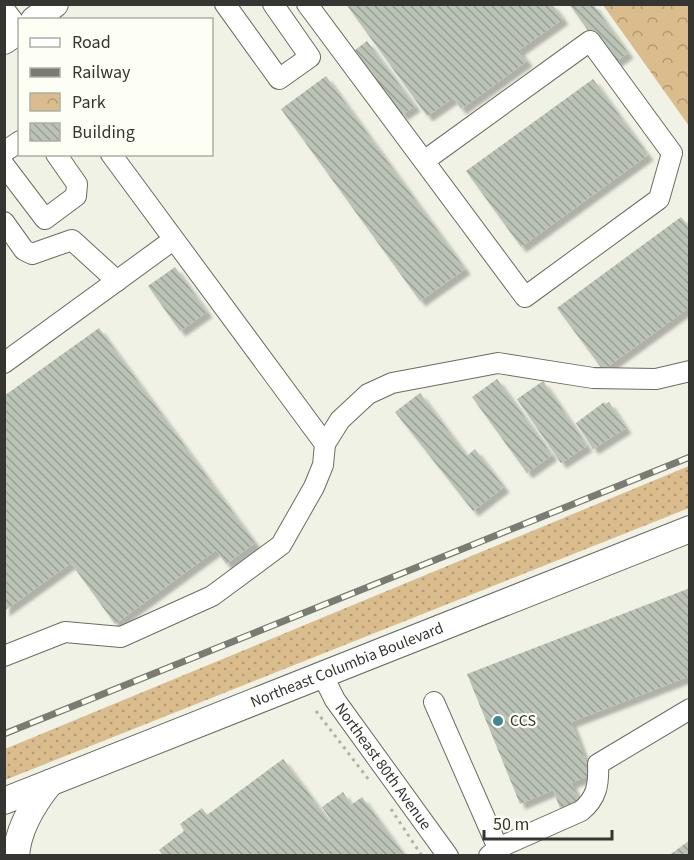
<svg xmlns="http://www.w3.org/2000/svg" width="694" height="860" viewBox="0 0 694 860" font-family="'Source Sans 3',sans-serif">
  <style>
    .grass { fill: url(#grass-dots) }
    .park { fill: url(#park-crowns) }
    .building { fill: url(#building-back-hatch); filter: url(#shadow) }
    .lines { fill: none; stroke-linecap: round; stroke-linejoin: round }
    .minor-casing { stroke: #6b6d61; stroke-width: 22 }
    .major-casing { stroke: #6b6d61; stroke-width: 28 }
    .path { stroke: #b0b2a8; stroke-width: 3; stroke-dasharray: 3 4.5; stroke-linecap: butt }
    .minor { stroke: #fff; stroke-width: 20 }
    .major { stroke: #fff; stroke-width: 26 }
    .rail-casing { stroke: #7a7c74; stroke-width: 7 }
    .rail { stroke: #fdfff4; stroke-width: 4.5; stroke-dasharray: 14; stroke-linecap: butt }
    .poi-dot { fill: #418692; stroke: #fdfff4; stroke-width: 2 }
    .labels { text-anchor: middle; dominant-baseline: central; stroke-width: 4.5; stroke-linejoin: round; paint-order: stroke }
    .street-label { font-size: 16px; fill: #353631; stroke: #fdfff4 }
    .poi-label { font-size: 16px; fill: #353631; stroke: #fdfff4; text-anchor: start }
  </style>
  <defs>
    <pattern id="grass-dots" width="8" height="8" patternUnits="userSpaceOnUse" patternTransform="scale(1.5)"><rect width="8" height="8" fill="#dabc8d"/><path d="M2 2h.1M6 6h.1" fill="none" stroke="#b29a74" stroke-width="1.8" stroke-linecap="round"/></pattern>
    <pattern id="park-crowns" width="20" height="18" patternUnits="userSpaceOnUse" patternTransform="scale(1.5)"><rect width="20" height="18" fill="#dabc8d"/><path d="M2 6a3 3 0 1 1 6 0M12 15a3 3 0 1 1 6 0" fill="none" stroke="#b29a74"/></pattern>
    <pattern id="building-back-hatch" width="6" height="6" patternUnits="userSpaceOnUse" patternTransform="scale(1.5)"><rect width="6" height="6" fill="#bbc3b7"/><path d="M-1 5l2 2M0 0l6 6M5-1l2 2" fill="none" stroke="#999f95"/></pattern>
    <filter id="shadow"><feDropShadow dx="5.5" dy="5.5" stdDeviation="1.5" flood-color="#0004"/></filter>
  </defs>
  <rect width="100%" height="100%" fill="#eff2e5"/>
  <!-- grass -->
  <path class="grass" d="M689,466V508L5,780V749Z"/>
  <!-- park -->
  <path class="park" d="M603,5H689V126Z"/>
  <!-- building -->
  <path class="building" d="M346,4H552L563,19L519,50L527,61L461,109L453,98L427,116Z
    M569,4H593L628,53L612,64Z
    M367,41L415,106L402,115L355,50Z
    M326,76L465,269L420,301L281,109Z
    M593,79L648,155L521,247L466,171Z
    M681,217L690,228V307L603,370L557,308Z
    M175,267L207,312L180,331L148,286Z
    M99,328L255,543L226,564L216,550L115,624L71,563L4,611V396Z
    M497,379L552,455L527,473L472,397Z
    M543,381L587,446L561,463L517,399Z
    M420,393L467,456L475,449L504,487L473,511L395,412Z
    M604,402L605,404L609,402L626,428L593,449L576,423Z
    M690,588V676L571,722L591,775L571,783L579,801L560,808L553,790L520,804L467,674Z
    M283,759L329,821L331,820L322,807L343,792L351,805L362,797L405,856H163L159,850L184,831L180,824L202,808L207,815Z
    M690,840V856H668Z"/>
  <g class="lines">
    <defs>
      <g id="minor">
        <path d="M225,4L279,79L310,57L273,4"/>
        <path d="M307,4L525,297L659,199L672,153L590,41L424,161"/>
        <path d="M4,9L20,30"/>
        <path d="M4,152L20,141"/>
        <path d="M4,165L45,219L76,196L77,184L56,154"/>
        <path d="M4,222L24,250L32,254L72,240L117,281"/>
        <path d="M4,363L173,240"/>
        <path d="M325,444L340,420L368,394L392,383L498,363L593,378L656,379L690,371"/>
        <path d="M4,656L65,632L121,637L212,596L281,545L314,487L323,465L325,444L111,154"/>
        <path id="s1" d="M322,674L335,700L448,856"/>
        <path d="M434,702L498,848L489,856"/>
        <path d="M498,848L581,811C597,798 599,784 598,764L690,709"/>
      </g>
      <g id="major">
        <path d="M34,20L55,4"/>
        <path d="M4,41L20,30"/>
        <path id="s2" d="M4,801L690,529"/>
        <path d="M16,856C18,828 33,804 50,783"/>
      </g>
    </defs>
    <!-- minor casing -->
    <use href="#minor" class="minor-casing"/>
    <!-- major casing -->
    <use href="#major" class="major-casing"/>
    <!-- path -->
    <path class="path" d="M316,711L369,780
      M391,809L422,856"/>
    <!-- minor -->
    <use href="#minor" class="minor"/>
    <!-- major -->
    <use href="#major" class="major"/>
    <defs>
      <path id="rail" d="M4,734L690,457"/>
    </defs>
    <!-- rail casing -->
    <use href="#rail" class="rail-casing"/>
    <!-- rail -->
    <use href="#rail" class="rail"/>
  </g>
  <!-- markers -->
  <circle class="poi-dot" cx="498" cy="721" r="6"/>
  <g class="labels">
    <!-- street labels -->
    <g class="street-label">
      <text stroke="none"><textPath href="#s2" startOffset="369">Northeast Columbia Boulevard</textPath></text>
      <text stroke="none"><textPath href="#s1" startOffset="111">Northeast 80th Avenue</textPath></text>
    </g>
    <!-- poi labels -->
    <g class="poi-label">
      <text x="510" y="721">CCS</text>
    </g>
  </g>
  <!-- border -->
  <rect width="694" height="860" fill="none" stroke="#353631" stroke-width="12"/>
  <!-- legend -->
  <rect x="18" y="18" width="195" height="138" fill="#fdfff4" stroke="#adafa6" stroke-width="1.5"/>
  <rect x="30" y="38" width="30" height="9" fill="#ffffff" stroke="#adafa6" stroke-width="1.5"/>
  <text x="72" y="48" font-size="18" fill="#353631">Road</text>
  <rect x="30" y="68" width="30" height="9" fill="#7a7c74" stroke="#adafa6" stroke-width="1.5"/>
  <text x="72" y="78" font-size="18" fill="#353631">Railway</text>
  <rect x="30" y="93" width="30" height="18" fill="url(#park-crowns)" stroke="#adafa6" stroke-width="1.5"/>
  <text x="72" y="108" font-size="18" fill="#353631">Park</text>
  <rect x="30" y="123" width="30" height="18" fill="url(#building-back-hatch)" stroke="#adafa6" stroke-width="1.5"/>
  <text x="72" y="138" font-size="18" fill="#353631">Building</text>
  <!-- scale -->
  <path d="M484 830v9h128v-9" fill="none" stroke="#353631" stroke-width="3"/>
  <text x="493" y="830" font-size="18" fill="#353631" stroke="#fdfff4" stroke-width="4.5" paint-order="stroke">50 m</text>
</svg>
